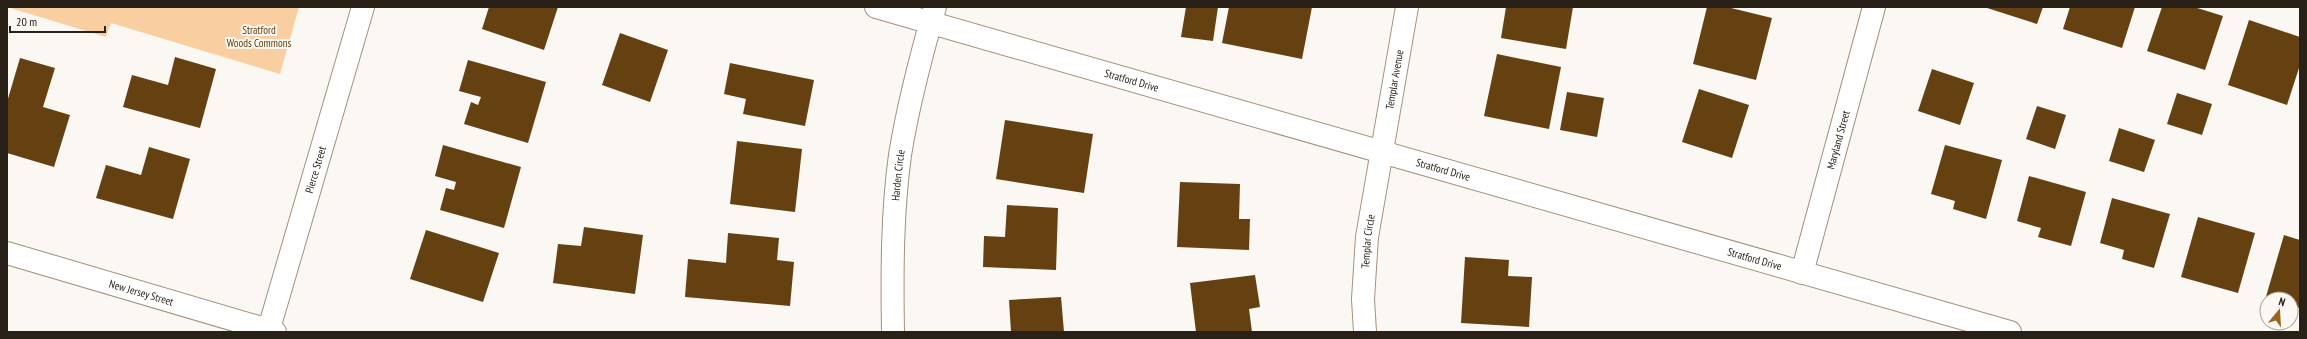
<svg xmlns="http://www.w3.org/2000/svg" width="2307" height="339" viewBox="0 0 2307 339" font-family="'PT Sans Narrow',sans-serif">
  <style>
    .green { fill: #f9cfa1 }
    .building { fill: #654112 }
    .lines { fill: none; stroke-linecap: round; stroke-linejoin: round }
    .minor-casing { stroke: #a5907a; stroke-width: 24 }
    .minor { stroke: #fff; stroke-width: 22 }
    .labels { text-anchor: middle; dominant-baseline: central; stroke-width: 4; stroke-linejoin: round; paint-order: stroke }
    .park-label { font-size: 11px; fill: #5e3b0c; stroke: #fbf7f2 }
    .street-label { font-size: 11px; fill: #292118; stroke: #fbf7f2 }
  </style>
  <rect width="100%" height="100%" fill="#fbf7f2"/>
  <!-- green -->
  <path class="green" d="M7,7H299L280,74L111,23L106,37Z"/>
  <!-- building -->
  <path class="building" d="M489,7H558L544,50L482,29Z
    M1186,7H1218L1213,41L1181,37Z
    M1229,7H1312L1302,59L1222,43Z
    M1506,7H1573L1566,49L1501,38Z
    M1707,7H1727L1772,18L1756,80L1693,64Z
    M1984,7H2043L2037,24Z
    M2070,7H2135L2122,48L2063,29Z
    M2162,7H2194L2223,16L2205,70L2147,51Z
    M2249,20L2300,37V65L2287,105L2228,85Z
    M620,33L668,50L650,102L602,85Z
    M1497,54L1561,67L1549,129L1484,116Z
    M175,57L216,69L200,128L123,107L132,75L168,85Z
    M20,58L55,68L43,107L70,115L54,167L7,153V102Z
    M468,60L546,82L528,143L464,124L471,102L478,105L481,97L459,91Z
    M730,63L814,80L805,126L743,114L746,99L724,94Z
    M1932,69L1974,83L1960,125L1918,111Z
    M1699,89L1749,105L1732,158L1682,142Z
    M1567,92L1604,98L1597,137L1560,130Z
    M2177,93L2212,104L2202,135L2167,124Z
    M2037,106L2066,115L2055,149L2026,139Z
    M1005,120L1093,134L1084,193L996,179Z
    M2119,128L2155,140L2144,172L2109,161Z
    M737,141L802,149L795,212L730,204Z
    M443,145L521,167L504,228L440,210L446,188L454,190L456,182L435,176Z
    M1945,145L2002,160L1986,219L1953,209L1955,201L1931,194Z
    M149,147L190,159L173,219L96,198L106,165L141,175Z
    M2029,176L2086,192L2071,246L2038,237L2041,228L2017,221Z
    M1180,182L1240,184L1239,219H1250L1249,250L1177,247Z
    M2112,198L2170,214L2154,268L2122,259L2124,250L2100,243Z
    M1007,205L1058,208L1056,270L983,267L984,236L1005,237Z
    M2198,217L2255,233L2238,293L2181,277Z
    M584,227L643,235L635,294L553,283L558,244L581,246Z
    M426,230L499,253L483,302L410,279Z
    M728,233L779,238L777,260L794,262L790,306L685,297L688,259L726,263Z
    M2284,235L2300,240V308L2291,306V299H2267V309L2263,307Z
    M1465,257L1509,260L1508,276L1532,277L1529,327L1461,323Z
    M1255,275L1260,307L1249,309L1252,332H1196L1190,283Z
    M1061,297L1064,332H1011L1009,300Z"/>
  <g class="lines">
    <defs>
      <g id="minor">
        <path id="s1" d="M876,7L2010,332"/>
        <path id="s2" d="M7,253L275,332"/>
        <path id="s3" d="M1802,273L1874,7"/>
        <path id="s4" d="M268,332L363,7"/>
        <path id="s5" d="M893,332C892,273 892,213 900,155C908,105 921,56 935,7"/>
        <path id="s6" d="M1365,332L1363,299L1367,237L1407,7"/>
      </g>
    </defs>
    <!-- minor casing -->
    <use href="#minor" class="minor-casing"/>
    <!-- minor -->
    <use href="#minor" class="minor"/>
  </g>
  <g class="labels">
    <!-- park labels -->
    <g class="park-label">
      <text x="259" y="30">Stratford<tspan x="259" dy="13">Woods Commons</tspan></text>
    </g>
    <!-- street labels -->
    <g class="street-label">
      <text stroke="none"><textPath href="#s1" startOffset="266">Stratford Drive</textPath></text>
      <text stroke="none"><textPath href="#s6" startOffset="255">Templar Avenue</textPath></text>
      <text stroke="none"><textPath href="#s3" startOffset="138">Maryland Street</textPath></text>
      <text stroke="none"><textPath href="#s4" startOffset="169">Pierce Street</textPath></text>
      <text stroke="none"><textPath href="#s1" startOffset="590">Stratford Drive</textPath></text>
      <text stroke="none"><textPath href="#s5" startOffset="157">Harden Circle</textPath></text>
      <text stroke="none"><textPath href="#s6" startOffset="91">Templar Circle</textPath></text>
      <text stroke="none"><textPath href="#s1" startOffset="914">Stratford Drive</textPath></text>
      <text stroke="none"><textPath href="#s2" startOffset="140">New Jersey Street</textPath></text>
    </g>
  </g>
  <!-- border -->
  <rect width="2307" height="339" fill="none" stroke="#292118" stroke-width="16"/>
  <!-- north arrow -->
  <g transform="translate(2279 311) rotate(18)"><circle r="19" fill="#fbf7f2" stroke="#a7a19b"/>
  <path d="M0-3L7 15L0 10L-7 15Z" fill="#9b651e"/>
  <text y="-6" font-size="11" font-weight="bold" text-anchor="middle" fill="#292118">N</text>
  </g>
  <!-- scale -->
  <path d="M10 26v6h95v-6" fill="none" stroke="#292118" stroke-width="2"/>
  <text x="16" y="26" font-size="12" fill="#292118" stroke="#fbf7f2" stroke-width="3" paint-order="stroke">20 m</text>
</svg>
